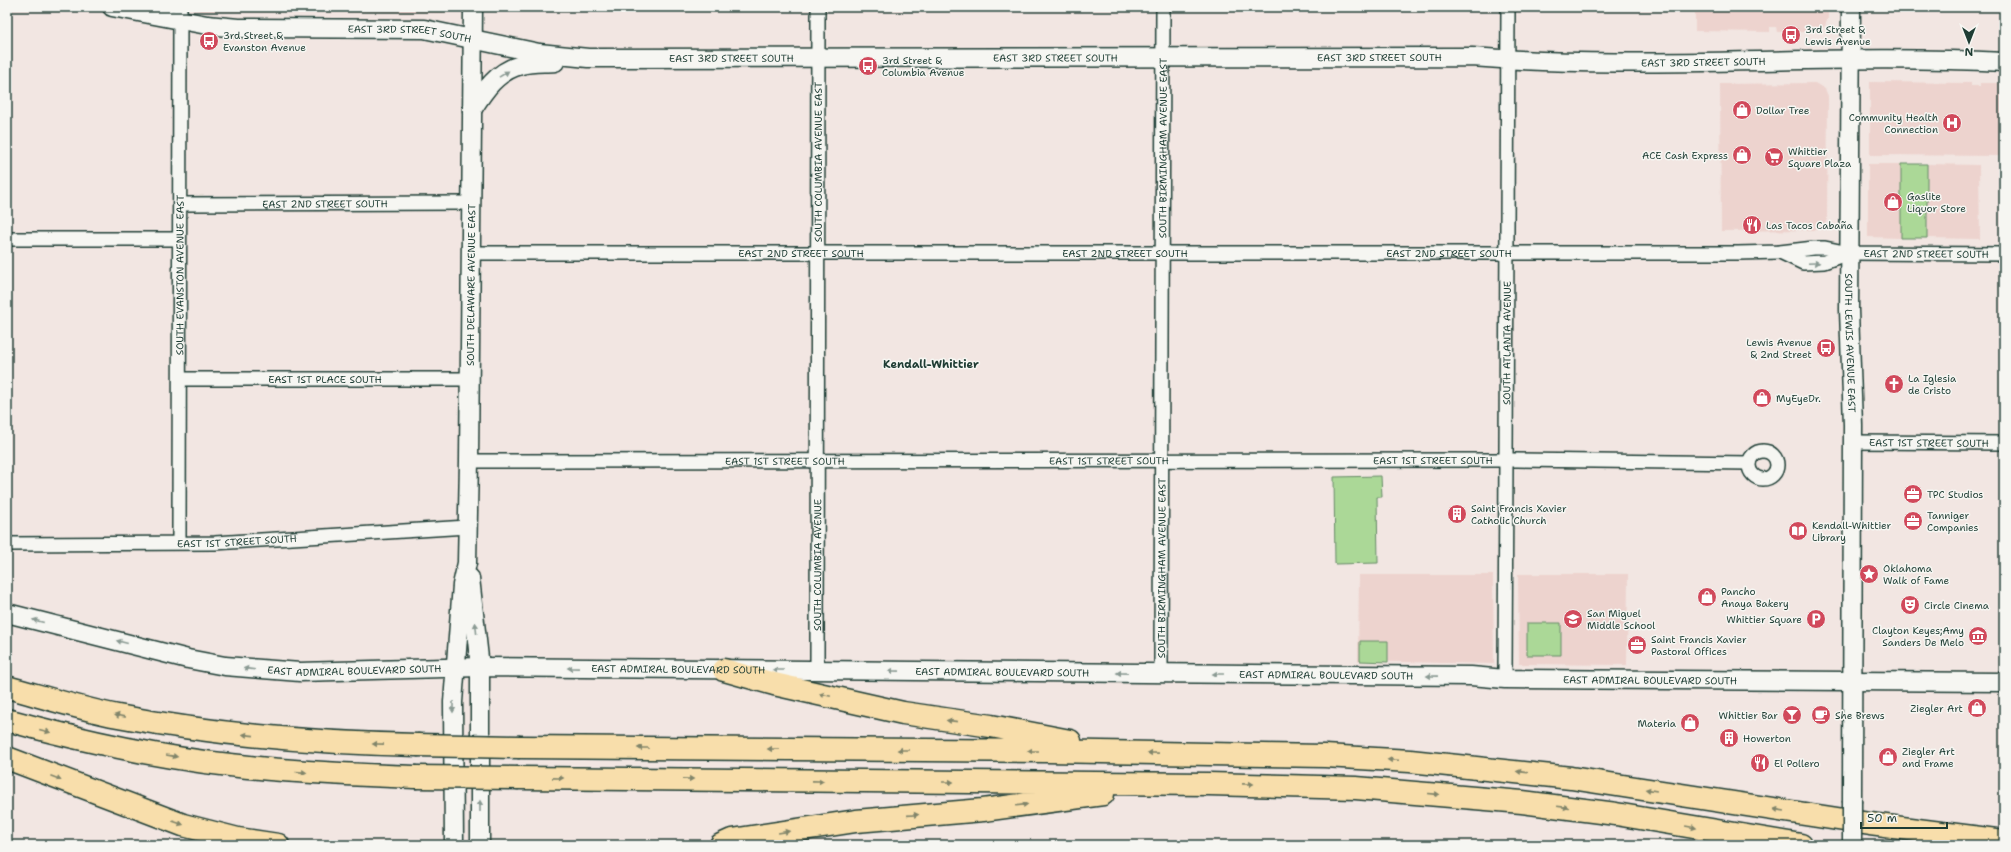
<svg xmlns="http://www.w3.org/2000/svg" width="2011" height="852" viewBox="0 0 2011 852" font-family="'Shantell Sans',sans-serif">
  <style>
    .built { fill: #edd3ce }
    .green { fill: #abd897; stroke: #658a66 }
    .lines { fill: none; stroke-linecap: round; stroke-linejoin: round }
    .street-casing { stroke: #1f3d34; stroke-width: 16 }
    .secondary-casing { stroke: #1f3d34; stroke-width: 21 }
    .highway-casing { stroke: #1f3d34; stroke-width: 25 }
    .street { stroke: #f6f6f2; stroke-width: 13 }
    .secondary { stroke: #f6f6f2; stroke-width: 18 }
    .highway { stroke: #f8deab; stroke-width: 22 }
    .secondary-bridge-casing { stroke: #1f3d34; stroke-width: 21; stroke-linecap: butt }
    .highway-bridge-casing { stroke: #1f3d34; stroke-width: 25; stroke-linecap: butt }
    .secondary-bridge { stroke: #f6f6f2; stroke-width: 18 }
    .highway-bridge { stroke: #f8deab; stroke-width: 22 }
    .oneway { fill: #8a9a93 }
    .oneway2 { fill: #81856a }
    .labels { text-anchor: middle; dominant-baseline: central; stroke-width: 3; stroke-linejoin: round; paint-order: stroke }
    .poi-label { font-size: 10px; fill: #1f3d34; stroke: #f6f6f2; text-anchor: start }
    .street-label { font-size: 10px; fill: #1f3d34; stroke: #f6f6f2 }
    .neighbourhood-label { font-size: 11px; font-weight: bold; fill: #1f3d34; stroke: #f6f6f2 }
  </style>
  <rect width="100%" height="100%" fill="#f2e6e2"/>
  <filter id="ink" filterUnits="userSpaceOnUse"><feTurbulence type="fractalNoise" baseFrequency=".025" numOctaves="2"/><feDisplacementMap in="SourceGraphic" scale="8" xChannelSelector="R" yChannelSelector="G"/><feConvolveMatrix kernelMatrix="1 2 1 2 8 2 1 2 1" color-interpolation-filters="sRGB"/></filter>
  <g filter="url(#ink)">
    <!-- built -->
    <path class="built" d="M184,7H449L444,13L201,11Z
      M1695,7H1828V18L1825,26L1819,30L1812,32H1777L1776,27H1770V32L1695,31Z
      M1870,82L1971,83V86H1980V83H2004V156L1870,155Z
      M1815,83L1825,89L1828,96L1827,219L1825,224L1814,230L1721,231L1720,84Z
      M1868,164H1901V238L1868,237Z
      M1927,164L1979,165L1980,239L1927,238Z
      M1518,574H1628L1627,665L1519,664Z
      M1359,575H1493L1494,664L1358,661Z"/>
    <!-- green -->
    <path class="green" d="M1901,164H1927V238H1901Z
      M1381,476L1382,497H1377L1378,563L1335,564L1334,477Z
      M1527,623H1561V655H1527Z
      M1360,641H1388V662L1360,661Z"/>
    <g class="lines">
      <defs>
        <g id="street">
          <path id="s1" d="M180,204L471,203"/>
          <path d="M7,239H179"/>
          <path d="M1780,252L1803,263L1824,262L1849,253"/>
          <path id="s2" d="M471,253H1738L1780,252L1814,248H1825L1849,253L2004,254"/>
          <path id="s3" d="M180,379H471"/>
          <path id="s4" d="M1853,442L2004,443"/>
          <circle cx="1763" cy="465" r="14"/>
          <path id="s5" d="M469,461L1517,460L1749,463"/>
          <path id="s6" d="M179,542L180,7"/>
          <path id="s7" d="M7,544L215,543L467,527"/>
          <path id="s8" d="M817,670L818,7"/>
          <path id="s9" d="M1161,673L1163,7"/>
          <path id="s10" d="M1505,679L1508,7"/>
        </g>
        <g id="secondary">
          <path id="s11" d="M112,7L207,25L238,28L424,29L539,53L588,58L1472,57C1649,71 1827,53 2004,62"/>
          <path id="s12" d="M1851,7L1849,310L1853,425L1852,801"/>
          <path d="M472,110C484,91 497,71 521,65C532,62 544,63 555,62"/>
          <path d="M470,578L480,667V845"/>
          <path id="s13" d="M7,613L188,659L225,666L300,672L480,667L1471,676L1505,679L2004,682"/>
          <path id="s14" d="M454,845L453,702L462,585L467,563L469,461L473,7"/>
        </g>
        <path id="highway" d="M724,670L774,684L903,713L991,726L1070,741
          M7,687C44,697 81,709 118,716C217,735 316,743 417,745
          M7,720C80,740 155,757 230,765C291,772 353,775 415,777
          M520,747L1047,751L1325,756L1410,761L1571,778L1870,824L2004,841
          M7,758L183,825L238,839L278,845
          M519,778L1209,784L1356,788L1522,802L1616,814L1801,845
          M721,845L732,840L856,821L983,810L1103,794"/>
      </defs>
      <!-- street casing -->
      <use href="#street" class="street-casing"/>
      <!-- secondary casing -->
      <use href="#secondary" class="secondary-casing"/>
      <!-- highway casing -->
      <use href="#highway" class="highway-casing"/>
      <!-- street -->
      <use href="#street" class="street"/>
      <!-- secondary -->
      <use href="#secondary" class="secondary"/>
      <!-- highway -->
      <use href="#highway" class="highway"/>
      <defs>
        <path id="secondary-bridge" d="M1852,845V801"/>
        <path id="highway-bridge" d="M417,745L520,747
          M415,777L519,778"/>
      </defs>
      <!-- secondary-bridge casing -->
      <use href="#secondary-bridge" class="secondary-bridge-casing"/>
      <!-- highway-bridge casing -->
      <use href="#highway-bridge" class="highway-bridge-casing"/>
      <!-- secondary-bridge -->
      <use href="#secondary-bridge" class="secondary-bridge"/>
      <!-- highway-bridge -->
      <use href="#highway-bridge" class="highway-bridge"/>
    </g>
    <!-- one-way arrows -->
    <defs><path id="oneway-solid" d="M-6-.8H1V-3.2L6.5 0L1 3.2V.8H-6Z"/></defs>
    <g class="oneway">
      <use href="#oneway-solid" transform="translate(504 74) rotate(-32)"/>
      <use href="#oneway-solid" transform="translate(1814 263) rotate(-3)"/>
      <use href="#oneway-solid" transform="translate(38 621) rotate(-166)"/>
      <use href="#oneway-solid" transform="translate(476 628) rotate(-96)"/>
      <use href="#oneway-solid" transform="translate(122 642) rotate(-166)"/>
      <use href="#oneway-solid" transform="translate(573 668) rotate(-179)"/>
      <use href="#oneway-solid" transform="translate(249 669) rotate(-173)"/>
      <use href="#oneway-solid" transform="translate(778 670) rotate(-180)"/>
      <use href="#oneway-solid" transform="translate(894 671) rotate(-179)"/>
      <use href="#oneway-solid" transform="translate(1122 673) rotate(-179)"/>
      <use href="#oneway-solid" transform="translate(1218 674) rotate(-180)"/>
      <use href="#oneway-solid" transform="translate(1432 676) rotate(-179)"/>
      <use href="#oneway-solid" transform="translate(453 707) rotate(90)"/>
      <use href="#oneway-solid" transform="translate(480 806) rotate(-90)"/>
    </g>
    <g class="oneway2">
      <use href="#oneway-solid" transform="translate(825 695) rotate(-168)"/>
      <use href="#oneway-solid" transform="translate(120 716) rotate(-169)"/>
      <use href="#oneway-solid" transform="translate(952 721) rotate(-174)"/>
      <use href="#oneway-solid" transform="translate(45 731) rotate(15)"/>
      <use href="#oneway-solid" transform="translate(248 735) rotate(-174)"/>
      <use href="#oneway-solid" transform="translate(378 744) rotate(-179)"/>
      <use href="#oneway-solid" transform="translate(643 748) rotate(-180)"/>
      <use href="#oneway-solid" transform="translate(773 749) rotate(-180)"/>
      <use href="#oneway-solid" transform="translate(903 750) rotate(-180)"/>
      <use href="#oneway-solid" transform="translate(1033 751) rotate(-180)"/>
      <use href="#oneway-solid" transform="translate(1153 753) rotate(-179)"/>
      <use href="#oneway-solid" transform="translate(172 756) rotate(9)"/>
      <use href="#oneway-solid" transform="translate(1393 760) rotate(-177)"/>
      <use href="#oneway-solid" transform="translate(301 772) rotate(5)"/>
      <use href="#oneway-solid" transform="translate(1522 772) rotate(-173)"/>
      <use href="#oneway-solid" transform="translate(56 778) rotate(21)"/>
      <use href="#oneway-solid" transform="translate(558 778) rotate(1)"/>
      <use href="#oneway-solid" transform="translate(688 779) rotate(1)"/>
      <use href="#oneway-solid" transform="translate(818 781) rotate(1)"/>
      <use href="#oneway-solid" transform="translate(948 782)"/>
      <use href="#oneway-solid" transform="translate(1248 784) rotate(1)"/>
      <use href="#oneway-solid" transform="translate(1651 790) rotate(-171)"/>
      <use href="#oneway-solid" transform="translate(1434 794) rotate(5)"/>
      <use href="#oneway-solid" transform="translate(1022 805) rotate(-7)"/>
      <use href="#oneway-solid" transform="translate(1563 807) rotate(7)"/>
      <use href="#oneway-solid" transform="translate(1779 810) rotate(-171)"/>
      <use href="#oneway-solid" transform="translate(913 815) rotate(-4)"/>
      <use href="#oneway-solid" transform="translate(178 823) rotate(19)"/>
      <use href="#oneway-solid" transform="translate(1691 827) rotate(10)"/>
      <use href="#oneway-solid" transform="translate(784 832) rotate(-9)"/>
    </g>
  </g>
  <!-- icons -->
  <defs>
    <symbol id="bus-disc" viewBox="-11 -11 22 22"><circle r="9.5" fill="#d1495b" stroke="#f6f6f2"/><path d="M-5-6H5V4H4V6H2V4H-2V6H-4V4H-5ZM-3.5-4V0h7V-4ZM-3.5 1.2v1.5H-2V1.2ZM2 1.2v1.5H3.5V1.2Z" fill="#fff"/></symbol>
    <symbol id="shop-disc" viewBox="-11 -11 22 22"><circle r="9.5" fill="#d1495b" stroke="#f6f6f2"/><path d="M-5-2.5h2.3a2.7 3.5 0 0 1 5.4 0H5L5.5 6h-11ZM-1.5-2.5h3a1.5 2.3 0 0 0-3 0Z" fill="#fff"/></symbol>
    <symbol id="hospital-disc" viewBox="-11 -11 22 22"><circle r="9.5" fill="#d1495b" stroke="#f6f6f2"/><path d="M-5-5h3v3.5h4V-5h3V5h-3V1.5h-4V5h-3Z" fill="#fff"/></symbol>
    <symbol id="supermarket-disc" viewBox="-11 -11 22 22"><circle r="9.5" fill="#d1495b" stroke="#f6f6f2"/><path d="M-6-5.5h2.5l.6 2H6L4.5 2H-2.5L-4.4-4H-6ZM-1.5 3.2a1.3 1.3 0 1 0 .1 0ZM3 3.2a1.3 1.3 0 1 0 .1 0Z" fill="#fff"/></symbol>
    <symbol id="restaurant-disc" viewBox="-11 -11 22 22"><circle r="9.5" fill="#d1495b" stroke="#f6f6f2"/><path d="M-5-6h1v4h1v-4h1v4h1v-4h1v5L-1.5 .5V6h-2V.5L-5-1ZM5-6V6H3V1.5H1.5Q1.5-4 5-6Z" fill="#fff"/></symbol>
    <symbol id="church-disc" viewBox="-11 -11 22 22"><circle r="9.5" fill="#d1495b" stroke="#f6f6f2"/><path d="M-1.2-6h2.4v3.5h3.3v2.4h-3.3V6h-2.4V-.1h-3.3v-2.4h3.3Z" fill="#fff"/></symbol>
    <symbol id="office-disc" viewBox="-11 -11 22 22"><circle r="9.5" fill="#d1495b" stroke="#f6f6f2"/><path d="M-6-3h4V-5.5h4V-3h4V5H-6ZM-1-4.5V-3h2v-1.5ZM-6 0V1H6V0Z" fill="#fff"/></symbol>
    <symbol id="building-disc" viewBox="-11 -11 22 22"><circle r="9.5" fill="#d1495b" stroke="#f6f6f2"/><path d="M-4-6H4V6H1V3H-1V6H-4ZM-2.5-4.3h1.7v1.8h-1.7ZM.8-4.3h1.7v1.8H.8ZM-2.5-1h1.7V.8h-1.7ZM.8-1h1.7V.8H.8Z" fill="#fff"/></symbol>
    <symbol id="library-disc" viewBox="-11 -11 22 22"><circle r="9.5" fill="#d1495b" stroke="#f6f6f2"/><path d="M-6-4Q-3-5.5-.7-3.5V5Q-3 3-6 4ZM6-4Q3-5.5 .7-3.5V5Q3 3 6 4Z" fill="#fff"/></symbol>
    <symbol id="sight-disc" viewBox="-11 -11 22 22"><circle r="9.5" fill="#d1495b" stroke="#f6f6f2"/><path d="M0-6L1.8-2.2L6-1.7L2.9 1.2L3.7 5.4L0 3.3L-3.7 5.4L-2.9 1.2L-6-1.7L-1.8-2.2Z" fill="#fff"/></symbol>
    <symbol id="theatre-disc" viewBox="-11 -11 22 22"><circle r="9.5" fill="#d1495b" stroke="#f6f6f2"/><path d="M-5-5.5Q0-4 5-5.5V0Q5 5 0 6Q-5 5-5 0ZM-3.3-2.5H-1v1.5H-3.3ZM1-2.5H3.3v1.5H1ZM-2.8 1Q0 5.5 2.8 1Z" fill="#fff"/></symbol>
    <symbol id="school-disc" viewBox="-11 -11 22 22"><circle r="9.5" fill="#d1495b" stroke="#f6f6f2"/><path d="M0-5L7-2L0 1L-7-2ZM-4 1L0 2.5L4 1V4Q0 6-4 4Z" fill="#fff"/></symbol>
    <symbol id="parking-disc" viewBox="-11 -11 22 22"><circle r="9.5" fill="#d1495b" stroke="#f6f6f2"/><path d="M-3.5-5.5H1a3.5 3.5 0 0 1 0 7H-1V5.5H-3.5ZM-1-3.4V-.6H.8a1.4 1.4 0 0 0 0-2.8Z" fill="#fff"/></symbol>
    <symbol id="museum-disc" viewBox="-11 -11 22 22"><circle r="9.5" fill="#d1495b" stroke="#f6f6f2"/><path d="M0-6L6-3V-2H-6V-3ZM-5-1h2V3h-2ZM-1-1h2V3h-2ZM3-1h2V3H3ZM-6 4H6V6H-6Z" fill="#fff"/></symbol>
    <symbol id="bar-disc" viewBox="-11 -11 22 22"><circle r="9.5" fill="#d1495b" stroke="#f6f6f2"/><path d="M-6-5H6L.8 .8V4.5H3.5V6h-7V4.5H-.8V.8Z" fill="#fff"/></symbol>
    <symbol id="cafe-disc" viewBox="-11 -11 22 22"><circle r="9.5" fill="#d1495b" stroke="#f6f6f2"/><path d="M-5.5-4.5H6V0H3Q3 3.5 0 3.5H-2.5Q-5.5 3.5-5.5 0ZM3-3.2v2h1.7v-2ZM-6 4.5H4V6H-6Z" fill="#fff"/></symbol>
  </defs>
  <g fill-rule="evenodd">
    <use href="#bus-disc" x="1780" y="24" width="22" height="22"/>
    <use href="#bus-disc" x="198" y="30" width="22" height="22"/>
    <use href="#bus-disc" x="857" y="55" width="22" height="22"/>
    <use href="#shop-disc" x="1731" y="99" width="22" height="22"/>
    <use href="#hospital-disc" x="1941" y="112" width="22" height="22"/>
    <use href="#shop-disc" x="1731" y="144" width="22" height="22"/>
    <use href="#supermarket-disc" x="1763" y="146" width="22" height="22"/>
    <use href="#shop-disc" x="1882" y="191" width="22" height="22"/>
    <use href="#restaurant-disc" x="1741" y="214" width="22" height="22"/>
    <use href="#bus-disc" x="1815" y="337" width="22" height="22"/>
    <use href="#church-disc" x="1883" y="373" width="22" height="22"/>
    <use href="#shop-disc" x="1751" y="387" width="22" height="22"/>
    <use href="#office-disc" x="1902" y="483" width="22" height="22"/>
    <use href="#building-disc" x="1446" y="503" width="22" height="22"/>
    <use href="#office-disc" x="1902" y="510" width="22" height="22"/>
    <use href="#library-disc" x="1787" y="520" width="22" height="22"/>
    <use href="#sight-disc" x="1858" y="563" width="22" height="22"/>
    <use href="#shop-disc" x="1696" y="586" width="22" height="22"/>
    <use href="#theatre-disc" x="1899" y="594" width="22" height="22"/>
    <use href="#school-disc" x="1562" y="608" width="22" height="22"/>
    <use href="#parking-disc" x="1805" y="608" width="22" height="22"/>
    <use href="#museum-disc" x="1967" y="625" width="22" height="22"/>
    <use href="#office-disc" x="1626" y="634" width="22" height="22"/>
    <use href="#shop-disc" x="1966" y="697" width="22" height="22"/>
    <use href="#bar-disc" x="1781" y="704" width="22" height="22"/>
    <use href="#cafe-disc" x="1810" y="704" width="22" height="22"/>
    <use href="#shop-disc" x="1679" y="712" width="22" height="22"/>
    <use href="#building-disc" x="1718" y="727" width="22" height="22"/>
    <use href="#shop-disc" x="1877" y="746" width="22" height="22"/>
    <use href="#restaurant-disc" x="1749" y="752" width="22" height="22"/>
  </g>
  <g class="labels">
    <!-- poi labels -->
    <g class="poi-label">
      <text x="1805" y="29">3rd Street &amp;<tspan x="1805" dy="12">Lewis Avenue</tspan></text>
      <text x="223" y="35">3rd Street &amp;<tspan x="223" dy="12">Evanston Avenue</tspan></text>
      <text x="882" y="60">3rd Street &amp;<tspan x="882" dy="12">Columbia Avenue</tspan></text>
      <text x="1756" y="110">Dollar Tree</text>
      <text x="1938" y="117" text-anchor="end">Community Health<tspan x="1938" dy="12">Connection</tspan></text>
      <text x="1788" y="151">Whittier<tspan x="1788" dy="12">Square Plaza</tspan></text>
      <text x="1728" y="155" text-anchor="end">ACE Cash Express</text>
      <text x="1907" y="196">Gaslite<tspan x="1907" dy="12">Liquor Store</tspan></text>
      <text x="1766" y="225">Las Tacos Cabaña</text>
      <text x="1812" y="342" text-anchor="end">Lewis Avenue<tspan x="1812" dy="12">&amp; 2nd Street</tspan></text>
      <text x="1908" y="378">La Iglesia<tspan x="1908" dy="12">de Cristo</tspan></text>
      <text x="1776" y="398">MyEyeDr.</text>
      <text x="1927" y="494">TPC Studios</text>
      <text x="1471" y="508">Saint Francis Xavier<tspan x="1471" dy="12">Catholic Church</tspan></text>
      <text x="1927" y="515">Tanniger<tspan x="1927" dy="12">Companies</tspan></text>
      <text x="1812" y="525">Kendall-Whittier<tspan x="1812" dy="12">Library</tspan></text>
      <text x="1883" y="568">Oklahoma<tspan x="1883" dy="12">Walk of Fame</tspan></text>
      <text x="1721" y="591">Pancho<tspan x="1721" dy="12">Anaya Bakery</tspan></text>
      <text x="1924" y="605">Circle Cinema</text>
      <text x="1587" y="613">San Miguel<tspan x="1587" dy="12">Middle School</tspan></text>
      <text x="1802" y="619" text-anchor="end">Whittier Square</text>
      <text x="1964" y="630" text-anchor="end">Clayton Keyes;Amy<tspan x="1964" dy="12">Sanders De Melo</tspan></text>
      <text x="1651" y="639">Saint Francis Xavier<tspan x="1651" dy="12">Pastoral Offices</tspan></text>
      <text x="1963" y="708" text-anchor="end">Ziegler Art</text>
      <text x="1778" y="715" text-anchor="end">Whittier Bar</text>
      <text x="1835" y="715">She Brews</text>
      <text x="1676" y="723" text-anchor="end">Materia</text>
      <text x="1743" y="738">Howerton</text>
      <text x="1902" y="751">Ziegler Art<tspan x="1902" dy="12">and Frame</tspan></text>
      <text x="1774" y="763">El Pollero</text>
    </g>
    <!-- street labels -->
    <g class="street-label">
      <text stroke="none"><textPath href="#s11" startOffset="300">EAST 3RD STREET SOUTH</textPath></text>
      <text stroke="none"><textPath href="#s11" startOffset="624">EAST 3RD STREET SOUTH</textPath></text>
      <text stroke="none"><textPath href="#s11" startOffset="948">EAST 3RD STREET SOUTH</textPath></text>
      <text stroke="none"><textPath href="#s11" startOffset="1272">EAST 3RD STREET SOUTH</textPath></text>
      <text stroke="none"><textPath href="#s11" startOffset="1596">EAST 3RD STREET SOUTH</textPath></text>
      <text stroke="none"><textPath href="#s9" startOffset="525">SOUTH BIRMINGHAM AVENUE EAST</textPath></text>
      <text stroke="none"><textPath href="#s8" startOffset="508">SOUTH COLUMBIA AVENUE EAST</textPath></text>
      <text stroke="none"><textPath href="#s1" startOffset="145">EAST 2ND STREET SOUTH</textPath></text>
      <text stroke="none"><textPath href="#s2" startOffset="654">EAST 2ND STREET SOUTH</textPath></text>
      <text stroke="none"><textPath href="#s2" startOffset="978">EAST 2ND STREET SOUTH</textPath></text>
      <text stroke="none"><textPath href="#s2" startOffset="330">EAST 2ND STREET SOUTH</textPath></text>
      <text stroke="none"><textPath href="#s2" startOffset="1456">EAST 2ND STREET SOUTH</textPath></text>
      <text stroke="none"><textPath href="#s6" startOffset="267">SOUTH EVANSTON AVENUE EAST</textPath></text>
      <text stroke="none"><textPath href="#s14" startOffset="561">SOUTH DELAWARE AVENUE EAST</textPath></text>
      <text stroke="none"><textPath href="#s10" startOffset="336">SOUTH ATLANTA AVENUE</textPath></text>
      <text stroke="none"><textPath href="#s12" startOffset="336">SOUTH LEWIS AVENUE EAST</textPath></text>
      <text stroke="none"><textPath href="#s3" startOffset="145">EAST 1ST PLACE SOUTH</textPath></text>
      <text stroke="none"><textPath href="#s4" startOffset="76">EAST 1ST STREET SOUTH</textPath></text>
      <text stroke="none"><textPath href="#s5" startOffset="316">EAST 1ST STREET SOUTH</textPath></text>
      <text stroke="none"><textPath href="#s5" startOffset="640">EAST 1ST STREET SOUTH</textPath></text>
      <text stroke="none"><textPath href="#s5" startOffset="964">EAST 1ST STREET SOUTH</textPath></text>
      <text stroke="none"><textPath href="#s7" startOffset="230">EAST 1ST STREET SOUTH</textPath></text>
      <text stroke="none"><textPath href="#s8" startOffset="105">SOUTH COLUMBIA AVENUE</textPath></text>
      <text stroke="none"><textPath href="#s9" startOffset="105">SOUTH BIRMINGHAM AVENUE EAST</textPath></text>
      <text stroke="none"><textPath href="#s13" startOffset="354">EAST ADMIRAL BOULEVARD SOUTH</textPath></text>
      <text stroke="none"><textPath href="#s13" startOffset="678">EAST ADMIRAL BOULEVARD SOUTH</textPath></text>
      <text stroke="none"><textPath href="#s13" startOffset="1002">EAST ADMIRAL BOULEVARD SOUTH</textPath></text>
      <text stroke="none"><textPath href="#s13" startOffset="1326">EAST ADMIRAL BOULEVARD SOUTH</textPath></text>
      <text stroke="none"><textPath href="#s13" startOffset="1650">EAST ADMIRAL BOULEVARD SOUTH</textPath></text>
    </g>
    <!-- neighbourhood labels -->
    <g class="neighbourhood-label">
      <text x="931" y="364">Kendall-Whittier</text>
    </g>
  </g>
  <!-- margin -->
  <rect width="2011" height="852" fill="none" stroke="#f6f6f2" stroke-width="24"/>
  <rect x="12" y="12" width="1987" height="828" fill="none" stroke="#1f3d34" stroke-width="1.5" filter="url(#ink)"/>
  <!-- north arrow -->
  <g transform="translate(1969 42) rotate(180)" stroke="#f6f6f2" stroke-width="3" paint-order="stroke">
  <path d="M0-3L7 15L0 10L-7 15Z" fill="#1f3d34"/>
  <text y="-6" font-size="11" font-weight="bold" text-anchor="middle" fill="#1f3d34">N</text>
  </g>
  <!-- scale -->
  <path d="M1861 822v6h86v-6" fill="none" stroke="#1f3d34" stroke-width="2"/>
  <text x="1867" y="822" font-size="12" fill="#1f3d34" stroke="#f6f6f2" stroke-width="3" paint-order="stroke">50 m</text>
</svg>
